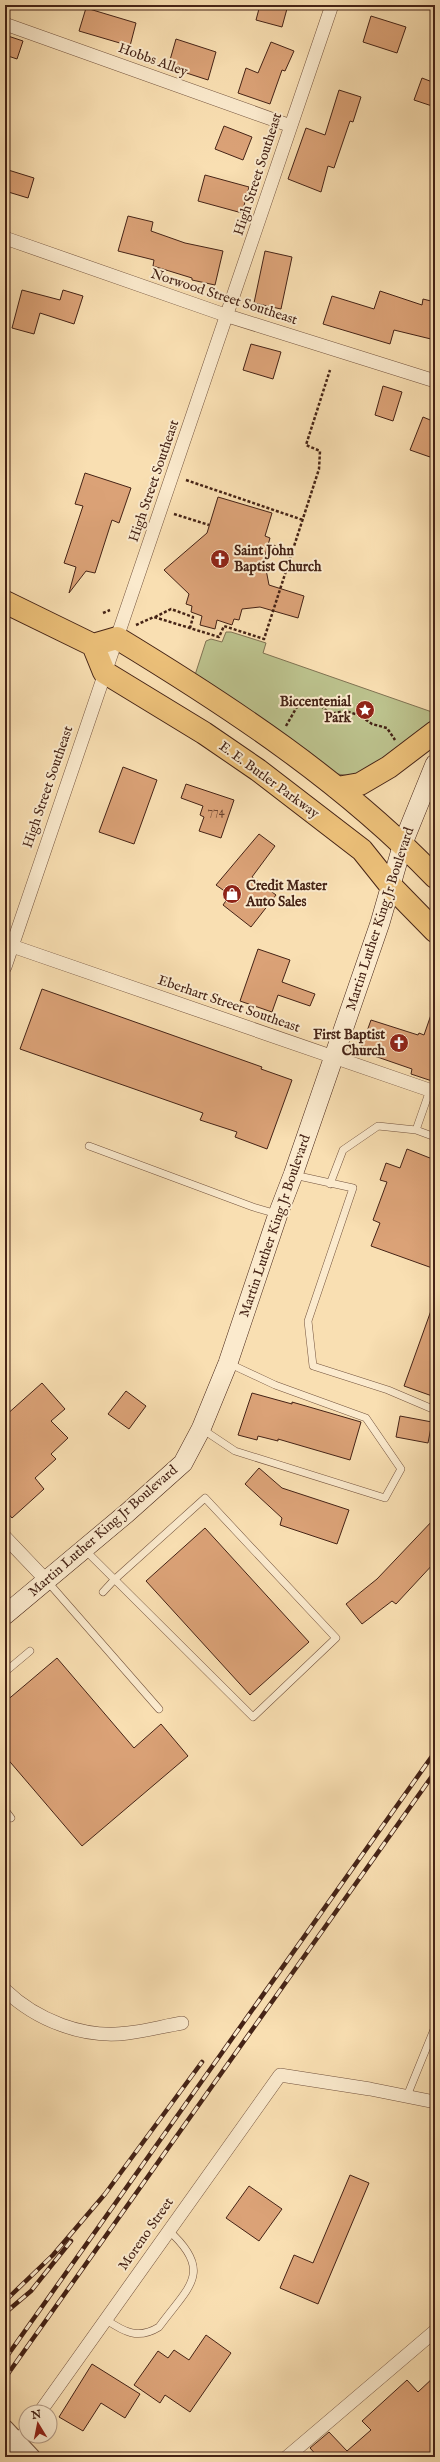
<svg xmlns="http://www.w3.org/2000/svg" width="440" height="2462" viewBox="0 0 440 2462" font-family="'IM FELL English',serif">
  <style>
    .green { fill: #bcc28d; stroke: #807252 }
    .building { fill: #dba277; stroke: #452316 }
    .lines { fill: none; stroke-linecap: round; stroke-linejoin: round }
    .service-casing { stroke: #72523d; stroke-width: 8 }
    .minor-casing { stroke: #72523d; stroke-width: 14 }
    .tertiary-casing { stroke: #72523d; stroke-width: 18 }
    .secondary-casing { stroke: #452316; stroke-width: 20 }
    .trunk-casing { stroke: #452316; stroke-width: 24 }
    .path { stroke: #452316; stroke-width: 2.5; stroke-dasharray: 3 2; stroke-linecap: butt }
    .service { stroke: #fbeacd; stroke-width: 7 }
    .minor { stroke: #fbeacd; stroke-width: 13 }
    .tertiary { stroke: #fbeacd; stroke-width: 16 }
    .secondary { stroke: #fbeacd; stroke-width: 19 }
    .trunk { stroke: #ecc079; stroke-width: 22 }
    .rail-casing { stroke: #452316; stroke-width: 4.5 }
    .rail { stroke: #fbeacd; stroke-width: 3; stroke-dasharray: 9; stroke-linecap: butt }
    .labels { text-anchor: middle; dominant-baseline: central; stroke-width: 4; stroke-linejoin: round; paint-order: stroke }
    .number-label { font-size: 12px; fill: #6a432e }
    .street-label { font-size: 14px; fill: #452316; stroke: #fbeacd }
    .poi-label { font-size: 14px; font-weight: bold; fill: #452316; stroke: #fbeacd; text-anchor: start }
  </style>
  <rect width="100%" height="100%" fill="#f9dfb2"/>
  <filter id="stains"><feTurbulence type="fractalNoise" baseFrequency=".005" numOctaves="4"/><feColorMatrix values="0 0 0 0 .2 0 0 0 0 .09 0 0 0 0 .02 0 0 0 .5 -.17"/></filter>
  <radialGradient id="worn" r=".72"><stop offset=".6" stop-color="#630" stop-opacity="0"/><stop offset="1" stop-color="#630" stop-opacity=".3"/></radialGradient>
  <!-- green -->
  <path class="green" d="M226,632H231L266,643L263,653L432,712L435,714V718L368,769L352,776L330,773L195,675L206,641L211,639L222,642Z"/>
  <!-- building -->
  <path class="building" d="M260,5H288L282,27L256,20Z
    M86,8L136,23L130,46L79,31Z
    M371,16L406,27L397,53L363,42Z
    M5,35L23,41L17,59L5,55Z
    M176,39L216,52L208,80L168,67Z
    M271,42L294,51L285,71L282,70L270,104L238,93L246,68L258,73Z
    M422,78L435,83V107L414,100Z
    M339,90L361,97L353,122L350,121L334,168L328,166L321,192L288,179L306,128L325,135Z
    M224,126L252,137L243,160L215,149Z
    M5,169L34,178L28,198L5,191Z
    M205,175L249,187L242,213L198,201Z
    M128,216L153,222L151,231L185,243L223,251L215,285L192,280V278L153,266L154,260L118,251Z
    M265,251L292,257L281,309L254,303Z
    M22,290L60,300L63,290L83,296L74,324L40,313L34,334L12,328Z
    M380,291L422,305L423,299L435,302V340L394,330L390,344L323,324L332,296L374,309Z
    M251,344L281,352L273,379L243,370Z
    M383,386L402,392L393,421L375,415Z
    M423,417L435,422V445L430,457L410,450Z
    M85,473L131,488L119,523L112,520L95,573L86,571L69,593L76,567L64,563L83,506L75,504Z
    M218,497L272,513L265,536L270,538L264,559L269,585L304,596L298,618L260,607L242,609L239,620L234,619L232,625L217,620L215,629L200,625L202,616L191,612L192,606L186,604L189,594L164,570L207,533Z
    M123,767L157,780L134,844L99,832Z
    M186,784L234,800L221,838L199,831L204,817L200,815L203,806L181,798Z
    M259,834L275,846L252,877L276,895L251,927L223,905L230,895L216,885Z
    M258,949L290,960L282,982L315,994L310,1006L278,995L272,1012L240,1001Z
    M42,989L262,1067L261,1069L292,1080L267,1149L235,1137L237,1132L200,1120L203,1113L20,1049Z
    M433,1009L435,1010V1082L411,1074L412,1069L360,1051L371,1020L418,1035L419,1033L424,1035Z
    M407,1149L435,1160V1269L371,1246L380,1223L373,1220L387,1182L380,1180L386,1163L400,1168Z
    M433,1305H435V1397L404,1386Z
    M42,1383L65,1409L51,1421L68,1438L51,1454L56,1459L35,1478L44,1489L12,1518L5,1510V1416Z
    M126,1391L146,1406L129,1429L108,1414Z
    M252,1393L292,1404V1402L361,1422L350,1460L278,1439V1441L258,1436L257,1440L238,1435Z
    M400,1416L432,1422L428,1443L396,1437Z
    M259,1468L282,1488L349,1510L337,1544L280,1525L282,1518L245,1484Z
    M435,1518V1562L396,1604L392,1601L362,1624L346,1604L377,1579Z
    M205,1528L309,1642L250,1695L146,1581Z
    M57,1658L134,1748L161,1724L188,1756L82,1846L5,1756V1702Z
    M350,2175L369,2183L318,2304L280,2288L294,2255L313,2263Z
    M249,2186L282,2209L259,2241L226,2218Z
    M206,2335L231,2353L190,2412L165,2395L160,2403L134,2385L158,2351L168,2358L174,2350L189,2360Z
    M92,2364L140,2394L125,2418L101,2403L83,2431L59,2417Z
    M435,2376V2457H318L310,2448L329,2432L347,2451L371,2430L362,2421L407,2380L418,2392Z"/>
  <g class="lines">
    <defs>
      <path id="service" d="M416,1130L430,1090
        M89,1146L253,1207L277,1214
        M294,1175L353,1188L308,1321L313,1366L388,1390L435,1410
        M330,1184L343,1150L378,1126L416,1130L435,1137
        M202,1429L235,1451L385,1498L401,1469L366,1418L275,1385L228,1363
        M84,1549L253,1717L336,1638L205,1498L114,1580L103,1592
        M47,1581L159,1709
        M5,1672L30,1651
        M5,1810L11,1818
        M407,2096L435,2027
        M105,2319C124,2332 138,2340 159,2327C188,2287 215,2272 168,2230"/>
      <path id="minor" d="M5,24L291,126
        M5,238L228,316L435,381
        M12,946L435,1092
        M5,967L332,5
        M5,1537L46,1580
        M5,1990C36,2020 84,2039 128,2033C146,2031 164,2026 182,2023
        M40,2412L280,2075L370,2089L435,2102
        M8,2457L26,2431
        M287,2457L435,2331"/>
      <path id="tertiary" d="M5,2428L32,2457"/>
      <path id="secondary" d="M5,1615L127,1513L183,1463L201,1429L228,1363L278,1214L293,1175L380,923L403,843L435,764"/>
      <path id="trunk" d="M5,602L93,645L104,672L204,733L258,770L362,850L390,885L435,931
        M93,645L117,638C229,706 343,781 435,877
        M337,788L360,784L389,767L435,732"/>
    </defs>
    <!-- service casing -->
    <use href="#service" class="service-casing"/>
    <!-- minor casing -->
    <use href="#minor" class="minor-casing"/>
    <!-- tertiary casing -->
    <use href="#tertiary" class="tertiary-casing"/>
    <!-- secondary casing -->
    <use href="#secondary" class="secondary-casing"/>
    <!-- trunk casing -->
    <use href="#trunk" class="trunk-casing"/>
    <!-- path -->
    <path class="path" d="M186,480L303,520
      M174,514L209,525
      M268,544L292,552
      M103,613L110,610
      M155,617L171,609L193,617L190,628
      M136,625L154,617L219,637L224,626L264,639L319,469L320,451L306,445L330,370
      M286,726L298,705L310,700L318,703L330,714L345,711L359,715L372,724L387,728L395,740"/>
    <!-- service -->
    <use href="#service" class="service"/>
    <!-- minor -->
    <use href="#minor" class="minor"/>
    <!-- tertiary -->
    <use href="#tertiary" class="tertiary"/>
    <!-- secondary -->
    <use href="#secondary" class="secondary"/>
    <!-- trunk -->
    <use href="#trunk" class="trunk"/>
    <defs>
      <path id="rail" d="M5,2301L53,2255L105,2194L202,2062
        M5,2313L31,2291L71,2241
        M5,2359L435,1752
        M5,2378L435,1772"/>
    </defs>
    <!-- rail casing -->
    <use href="#rail" class="rail-casing"/>
    <!-- rail -->
    <use href="#rail" class="rail"/>
  </g>
  <!-- icons -->
  <defs>
    <symbol id="church-disc" viewBox="-11 -11 22 22"><circle r="9.5" fill="#8f2418" stroke="#fbeacd"/><path d="M-1.2-6h2.4v3.5h3.3v2.4h-3.3V6h-2.4V-.1h-3.3v-2.4h3.3Z" fill="#fff"/></symbol>
    <symbol id="sight-disc" viewBox="-11 -11 22 22"><circle r="9.5" fill="#8f2418" stroke="#fbeacd"/><path d="M0-6L1.8-2.2L6-1.7L2.9 1.2L3.7 5.4L0 3.3L-3.7 5.4L-2.9 1.2L-6-1.7L-1.8-2.2Z" fill="#fff"/></symbol>
    <symbol id="shop-disc" viewBox="-11 -11 22 22"><circle r="9.5" fill="#8f2418" stroke="#fbeacd"/><path d="M-5-2.5h2.3a2.7 3.5 0 0 1 5.4 0H5L5.5 6h-11ZM-1.5-2.5h3a1.5 2.3 0 0 0-3 0Z" fill="#fff"/></symbol>
  </defs>
  <g fill-rule="evenodd">
    <use href="#church-disc" x="209" y="548" width="22" height="22"/>
    <use href="#sight-disc" x="354" y="699" width="22" height="22"/>
    <use href="#shop-disc" x="221" y="883" width="22" height="22"/>
    <use href="#church-disc" x="388" y="1032" width="22" height="22"/>
  </g>
  <g class="labels">
    <!-- number labels -->
    <g class="number-label">
      <text x="216" y="811">774</text>
    </g>
    <!-- street labels -->
    <g class="street-label">
      <text transform="translate(153 60) rotate(20)">Hobbs Alley</text>
      <text transform="translate(258 174) rotate(-72)">High Street Southeast</text>
      <text transform="translate(224 297) rotate(18)">Norwood Street Southeast</text>
      <text transform="translate(154 481) rotate(-71)">High Street Southeast</text>
      <text transform="translate(269 780) rotate(36)">E. E. Butler Parkway</text>
      <text transform="translate(48 787) rotate(-71)">High Street Southeast</text>
      <text transform="translate(380 919) rotate(-72)">Martin Luther King Jr Boulevard</text>
      <text transform="translate(229 1004) rotate(19)">Eberhart Street Southeast</text>
      <text transform="translate(275 1226) rotate(-71)">Martin Luther King Jr Boulevard</text>
      <text transform="translate(103 1531) rotate(-41)">Martin Luther King Jr Boulevard</text>
      <text transform="translate(146 2234) rotate(-55)">Moreno Street</text>
    </g>
    <!-- poi labels -->
    <g class="poi-label">
      <text x="234" y="551">Saint John<tspan x="234" dy="16">Baptist Church</tspan></text>
      <text x="351" y="702" text-anchor="end">Biccentenial<tspan x="351" dy="16">Park</tspan></text>
      <text x="246" y="886">Credit Master<tspan x="246" dy="16">Auto Sales</tspan></text>
      <text x="385" y="1035" text-anchor="end">First Baptist<tspan x="385" dy="16">Church</tspan></text>
    </g>
  </g>
  <!-- margin -->
  <rect width="440" height="2462" fill="none" stroke="#f9dfb2" stroke-width="20"/>
  <rect x="6" y="6" width="428" height="2450" fill="none" stroke="#452316" stroke-width="2"/>
  <rect x="10" y="10" width="420" height="2442" fill="none" stroke="#452316"/>
  <!-- north arrow -->
  <g transform="translate(38 2424) rotate(350)"><circle r="19" fill="#fbeacd" stroke="#b29a84"/>
  <path d="M0-3L7 15L0 10L-7 15Z" fill="#8f2418"/>
  <text y="-6" font-size="11" font-weight="bold" text-anchor="middle" fill="#452316">N</text>
  </g>
  <rect width="100%" height="100%" filter="url(#stains)"/>
  <rect width="100%" height="100%" fill="url(#worn)"/>
</svg>
